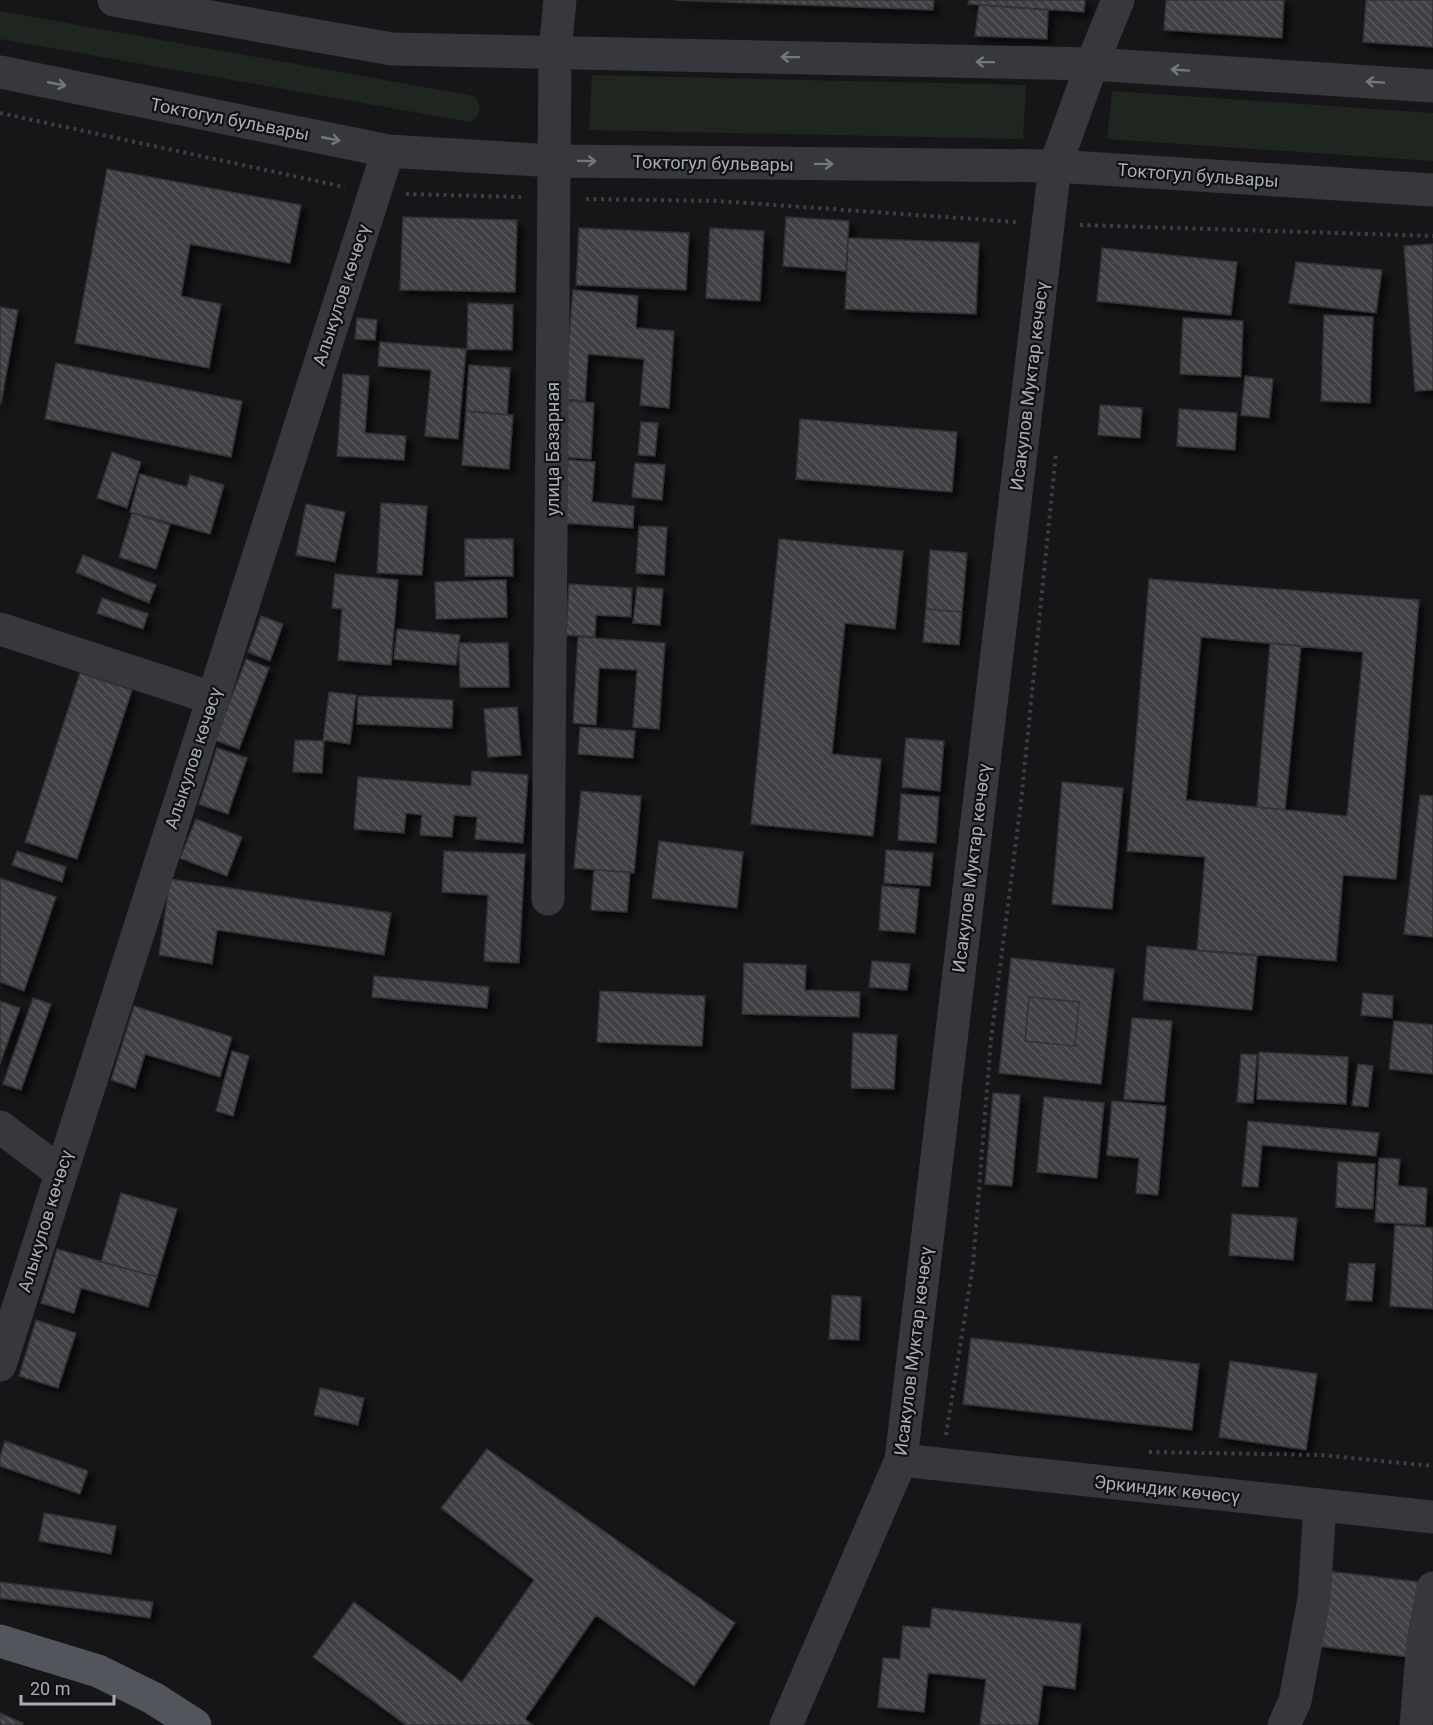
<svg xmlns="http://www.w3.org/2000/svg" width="1433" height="1725" viewBox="0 0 1433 1725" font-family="Roboto,sans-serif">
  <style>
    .park { fill: #1e261f }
    .building { fill: url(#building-back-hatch); stroke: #303034; stroke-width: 1.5; fill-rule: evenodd; filter: url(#shadow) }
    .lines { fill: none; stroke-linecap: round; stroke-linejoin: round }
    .path { stroke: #3d3f44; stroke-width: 4; stroke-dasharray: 3 4.5; stroke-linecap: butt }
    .minor { stroke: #37383d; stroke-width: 33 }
    .major { stroke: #53555c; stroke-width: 33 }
    .oneway { stroke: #757881 }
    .labels { text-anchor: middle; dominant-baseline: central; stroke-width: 4.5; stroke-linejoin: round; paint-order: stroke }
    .street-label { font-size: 18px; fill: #a8adb8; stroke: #111113 }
  </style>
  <defs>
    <pattern id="building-back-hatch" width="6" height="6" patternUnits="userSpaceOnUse" patternTransform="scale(1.5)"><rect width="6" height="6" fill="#404145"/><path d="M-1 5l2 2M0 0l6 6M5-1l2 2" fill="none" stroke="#595a5e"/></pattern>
    <filter id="shadow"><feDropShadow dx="5.5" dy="5.5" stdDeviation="3" flood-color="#0009"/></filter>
  </defs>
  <rect width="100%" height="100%" fill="#161618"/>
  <!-- park -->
  <path class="park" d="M0,11L474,96C483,105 481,117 470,122L0,39Z
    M592,75L1026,85L1023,139L589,130Z
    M1112,91L1433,113V161L1107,139Z"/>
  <!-- building -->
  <path class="building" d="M674,0H934L933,10Z
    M969,0H1085L1084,12L968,4Z
    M1166,0H1284L1282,38L1164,30Z
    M1366,0H1433V47L1363,42Z
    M979,5L1048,10L1047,39L975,36Z
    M107,169L301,205L290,263L190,244L181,296L221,304L209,368L75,343Z
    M403,217L517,220L515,292L400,290Z
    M786,217L849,221L846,271L783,266Z
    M579,228L689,233L686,290L576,285Z
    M710,228L764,231L760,301L706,298Z
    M848,238L979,243L976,314L845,309Z
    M1433,244V390L1415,391L1404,246Z
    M1102,248L1237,262L1231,315L1097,301Z
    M1296,262L1382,270L1376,313L1289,303Z
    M573,290L638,296L636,328L674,331L669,408L640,405L644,359L588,354L585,401L564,399Z
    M468,303L513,305L512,350L467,349Z
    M0,307L18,310L1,403H0Z
    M1324,315L1373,317L1370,403L1321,401Z
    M357,318L377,320L375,340L355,339Z
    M1183,318L1243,321L1241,377L1180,374Z
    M380,342L466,349L458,439L425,436L431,370L378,366Z
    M56,363L242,401L231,457L45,419Z
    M469,365L510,368L507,415L466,411Z
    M343,374L369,376L365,433L406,436L404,460L337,456Z
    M1245,376L1273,379L1269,418L1241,415Z
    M567,401L594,403L591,459L563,457Z
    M1100,405L1142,408L1140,438L1098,435Z
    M1179,409L1237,413L1235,450L1177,446Z
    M466,411L513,415L509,469L462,465Z
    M800,419L957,432L952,492L796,479Z
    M641,422L658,423L655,456L638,455Z
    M112,452L141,462L127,508L97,498Z
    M568,460L595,462L592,502L634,506L633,528L563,523Z
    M635,463L665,465L662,500L632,497Z
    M140,474L187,487L190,475L224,485L210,534L130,512Z
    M381,503L427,506L422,575L377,573Z
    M306,504L345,512L335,562L296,555Z
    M132,513L170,525L156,569L119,557Z
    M639,526L667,527L664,575L636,573Z
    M465,539H513V576H465Z
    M779,539L903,551L895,629L845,623L832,754L881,759L873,836L751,824Z
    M930,550L967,553L962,612L926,609Z
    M83,555L156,585L149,603L76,572Z
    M335,574L398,580L391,665L338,660L342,609L332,608Z
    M1149,579L1419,600L1396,879L1343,875L1336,961L1197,950L1205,857L1127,851ZM1201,637L1363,652L1347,816L1186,800Z
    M506,580L507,617L436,619L435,582Z
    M569,584L632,588L631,617L596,615L595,637L566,635Z
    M637,587L663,589L660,625L633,623Z
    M102,598L148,614L143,629L97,613Z
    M926,609L962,612L959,645L923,642Z
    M261,616L283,624L270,661L248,652Z
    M397,629L460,635L456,665L394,659Z
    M578,637L665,643L659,729L633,727L637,670L599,668L596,725L573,723Z
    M459,643H508L509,687H460Z
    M1270,643L1301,646L1285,810L1257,807Z
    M246,659L269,668L239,749L215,740Z
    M80,673L132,690L77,859L25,842Z
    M329,692L356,695L350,744L323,740Z
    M358,696L453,700L452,728L357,724Z
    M517,707L521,755L488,757L484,709Z
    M580,727L635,731L633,758L578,754Z
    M906,738L944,741L940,791L902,787Z
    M295,740L324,741L322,773L293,772Z
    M217,748L247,758L228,814L199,804Z
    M472,771L528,775L523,843L475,839L477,817L454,815L452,837L420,835L422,815L406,813L404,833L354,829L358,777L471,786Z
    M1062,782L1123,788L1112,909L1052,904Z
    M581,791L641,796L634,873L574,868Z
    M901,794L939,797L936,843L898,840Z
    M1420,795L1433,796V937L1404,934Z
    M196,819L242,837L227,876L180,858Z
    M659,841L743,852L737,908L652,898Z
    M886,850L933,853L930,886L884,883Z
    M17,851L66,867L62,882L12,865Z
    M444,851L525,854L519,963L484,961L488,895L442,892Z
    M594,870L630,872L627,912L591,910Z
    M0,878L56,897L24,991L0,982Z
    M170,879L391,913L384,955L217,930L212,964L159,955Z
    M882,886L919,889L915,933L879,930Z
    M1147,946L1257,956L1252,1010L1143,1000Z
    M1011,958L1114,969L1101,1084L999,1073ZM1029,997L1079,1002L1075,1046L1025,1041Z
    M872,961L910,964L907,990L869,987Z
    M744,963L806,965L805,990L860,992L859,1017L742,1014Z
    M374,976L489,987L487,1008L372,997Z
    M600,991L705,996L702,1046L597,1042Z
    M1363,993L1393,996L1392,1018L1361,1015Z
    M1029,997L1079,1002L1075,1046L1025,1041Z
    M33,998L51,1004L21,1090L3,1084Z
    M0,1001L20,1008L0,1064Z
    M134,1006L232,1037L220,1077L145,1054L135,1088L111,1080Z
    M1132,1018L1172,1021L1164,1102L1124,1099Z
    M1394,1021L1433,1025V1074L1389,1069Z
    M853,1033L897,1035L894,1089L851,1088Z
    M232,1051L249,1056L233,1116L216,1111Z
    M1259,1052L1348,1057L1346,1104L1257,1099Z
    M1241,1054L1257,1055L1253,1103L1237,1102Z
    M1358,1064L1373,1066L1368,1107L1352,1105Z
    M993,1093L1020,1095L1012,1186L985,1184Z
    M1044,1097L1104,1103L1097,1178L1037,1172Z
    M1112,1101L1166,1106L1158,1195L1136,1193L1139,1158L1107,1155Z
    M1248,1121L1379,1133L1376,1156L1262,1145L1258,1187L1242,1186Z
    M1379,1158L1400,1159L1398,1186L1427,1188L1425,1225L1375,1222Z
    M1338,1162L1375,1164L1373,1209L1336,1207Z
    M121,1193L177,1209L157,1277L101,1262Z
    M1232,1214L1297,1218L1293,1260L1229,1255Z
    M1395,1225L1433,1228V1309L1390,1306Z
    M57,1249L157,1277L148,1307L81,1288L74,1313L41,1303Z
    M1349,1263L1375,1264L1372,1301L1346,1300Z
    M832,1295L861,1297L859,1340L829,1339Z
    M36,1320L76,1333L58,1388L19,1376Z
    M971,1338L1199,1364L1192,1430L963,1404Z
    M1230,1361L1317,1374L1306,1450L1219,1437Z
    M320,1388L364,1398L358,1425L314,1415Z
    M5,1441L88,1471L80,1494L0,1466V1456Z
    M487,1449L735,1623L694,1686L596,1615L525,1719L533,1725H406L313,1657L354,1602L462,1682L534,1580L441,1508Z
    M44,1513L116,1526L111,1554L39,1541Z
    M1327,1571L1419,1582L1409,1657L1318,1646Z
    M0,1582L153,1602L150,1618L0,1598Z
    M932,1608L1081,1624L1075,1689L1043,1685L1038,1725H980L986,1679L928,1673L924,1712L878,1707L883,1658L900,1659L903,1626L930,1628Z
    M0,1713L23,1723L22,1725H0Z"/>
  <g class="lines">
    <!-- path -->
    <path class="path" d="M0,113L345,187
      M406,194L521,197
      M586,199L718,201L1016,222
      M1080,225L1433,236
      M946,1435L973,1265L991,1039L1021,802L1056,453
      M1149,1452L1321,1455L1433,1466"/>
    <!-- minor -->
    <path class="minor" d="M114,0L392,49L1092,64L1433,86
      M0,72L388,151L554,161L1055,166L1433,190
      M0,629L212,698
      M548,899L555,52L560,0
      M0,1127L60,1172
      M0,1365L388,151
      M901,1460L1433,1517
      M786,1725L901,1460L1055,166L1092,64L1118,0
      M1284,1725L1295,1701L1314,1599L1320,1505
      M1416,1725L1423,1641L1433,1588"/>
    <!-- major -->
    <path class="major" d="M0,1641L98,1671L153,1698L195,1725"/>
  </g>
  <!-- one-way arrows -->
  <defs><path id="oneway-shaft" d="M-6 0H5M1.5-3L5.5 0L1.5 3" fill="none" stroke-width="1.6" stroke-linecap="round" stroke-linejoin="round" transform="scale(1.5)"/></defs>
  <g class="oneway">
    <use href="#oneway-shaft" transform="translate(790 57) rotate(-179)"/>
    <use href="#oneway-shaft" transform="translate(985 62) rotate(-179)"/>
    <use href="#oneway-shaft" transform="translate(1180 70) rotate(-176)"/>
    <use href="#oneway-shaft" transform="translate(1375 82) rotate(-176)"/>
    <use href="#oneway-shaft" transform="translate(57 84) rotate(11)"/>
    <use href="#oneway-shaft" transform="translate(331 139) rotate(11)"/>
    <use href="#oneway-shaft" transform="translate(587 161) rotate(1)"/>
    <use href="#oneway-shaft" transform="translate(824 164) rotate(1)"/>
  </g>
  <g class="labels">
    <!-- street labels -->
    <g class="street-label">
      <text transform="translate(230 119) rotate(11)">Токтогул бульвары</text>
      <text transform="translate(713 163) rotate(1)">Токтогул бульвары</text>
      <text transform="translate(1198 175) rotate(4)">Токтогул бульвары</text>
      <text transform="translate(341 295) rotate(-72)">Алыкулов көчөсү</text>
      <text transform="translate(1029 386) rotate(-83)">Исакулов Муктар көчөсү</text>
      <text transform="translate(552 449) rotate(-90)">улица Базарная</text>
      <text transform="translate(193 758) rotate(-72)">Алыкулов көчөсү</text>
      <text transform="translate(971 868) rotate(-83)">Исакулов Муктар көчөсү</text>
      <text transform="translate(45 1221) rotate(-73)">Алыкулов көчөсү</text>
      <text transform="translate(913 1351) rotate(-83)">Исакулов Муктар көчөсү</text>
      <text transform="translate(1167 1489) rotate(6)">Эркиндик көчөсү</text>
    </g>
  </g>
  <!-- scale -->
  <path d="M21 1695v9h93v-9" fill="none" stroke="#a8adb8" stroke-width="3"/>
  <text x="30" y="1695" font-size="18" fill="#a8adb8" stroke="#111113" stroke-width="4.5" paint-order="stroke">20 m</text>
</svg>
